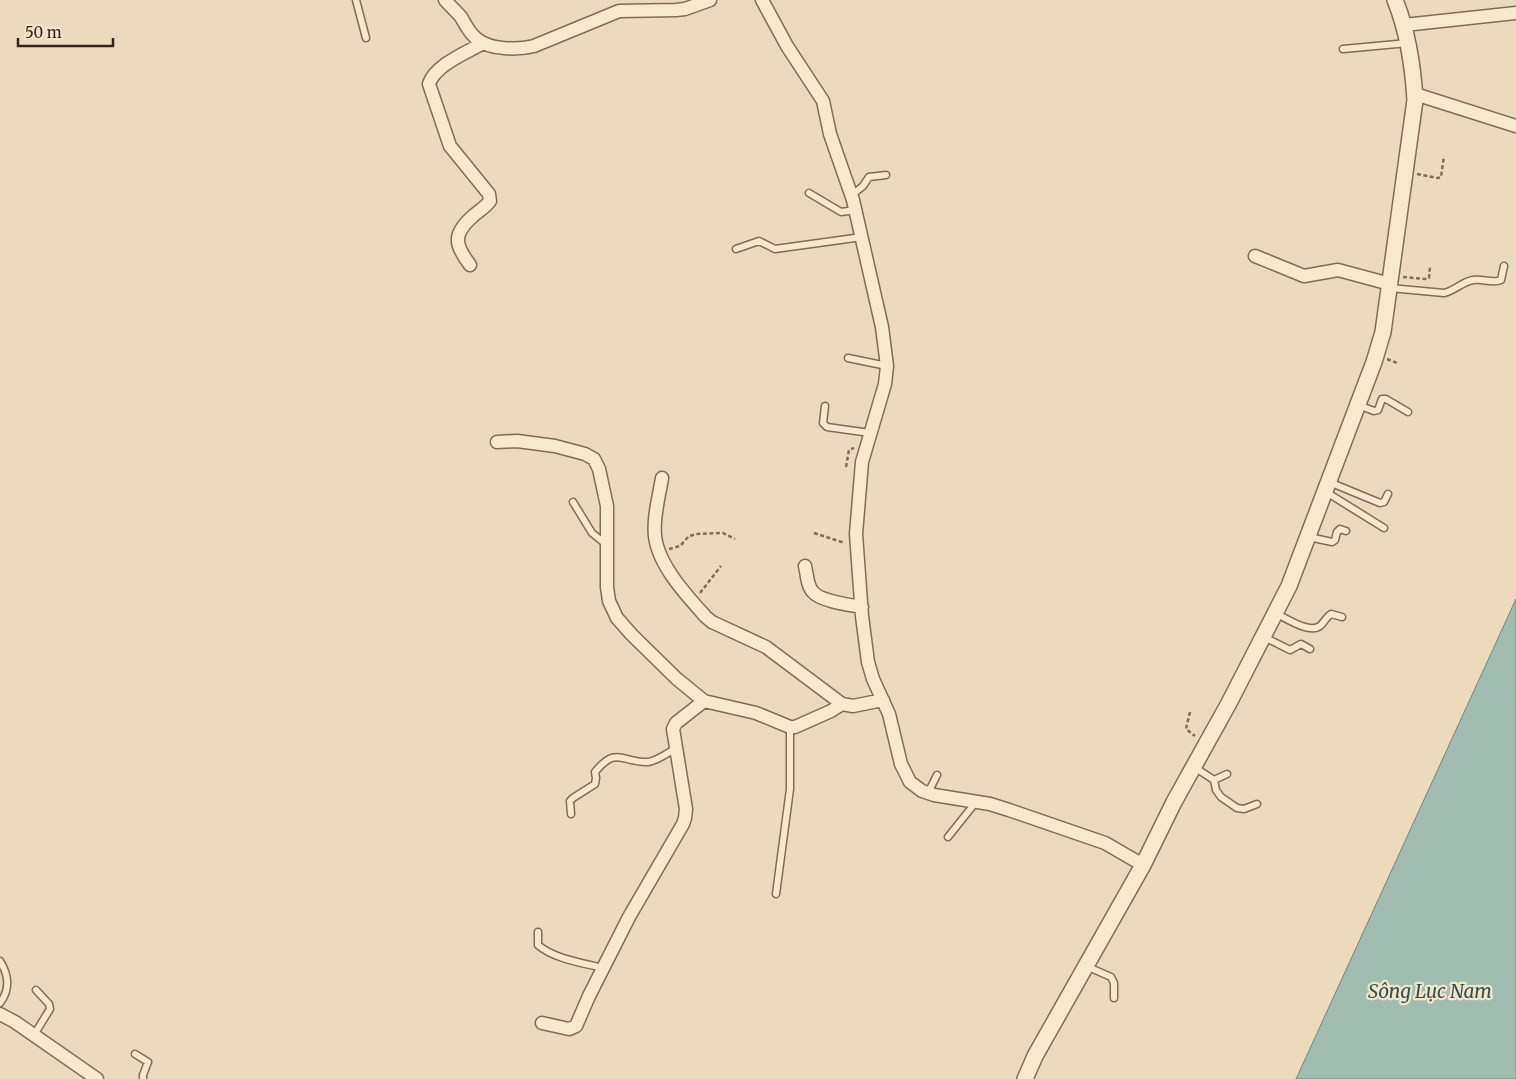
<svg xmlns="http://www.w3.org/2000/svg" width="1516" height="1079" viewBox="0 0 1516 1079" font-family="Merriweather,serif">
  <style>
    .water { fill: #a1bdb2; stroke: #698a7f }
    .lines { fill: none; stroke-linecap: round; stroke-linejoin: round }
    .service-casing { stroke: #836b57; stroke-width: 9 }
    .minor-casing { stroke: #836b57; stroke-width: 15 }
    .tertiary-casing { stroke: #836b57; stroke-width: 18 }
    .path { stroke: #836b57; stroke-width: 2.5; stroke-dasharray: 4 2.5; stroke-linecap: butt }
    .service { stroke: #f7e8d0; stroke-width: 6 }
    .minor { stroke: #f7e8d0; stroke-width: 12 }
    .tertiary { stroke: #f7e8d0; stroke-width: 15 }
    .labels { text-anchor: middle; dominant-baseline: central; stroke-width: 4.5; stroke-linejoin: round; paint-order: stroke }
    .water-label { font-size: 19px; font-style: italic; fill: #2b524c; stroke: #f3e5cd }
  </style>
  <rect width="100%" height="100%" fill="#ecdabe"/>
  <!-- water -->
  <path class="water" d="M1516,599V1079H1296Z"/>
  <g class="lines">
    <defs>
      <path id="service" d="M356,0L366,38
        M1343,49L1408,43
        M809,193L841,212L855,210
        M852,195L863,186L869,177L886,175
        M736,249L759,241L775,249L862,237
        M1390,288L1444,293C1454,291 1462,282 1473,280C1482,278 1492,284 1501,280L1504,266
        M848,358L887,366
        M1358,405L1374,411L1378,410L1382,399H1386L1408,412
        M825,406L823,423L827,427L870,433
        M1329,482L1380,503L1384,502L1388,494
        M1326,492L1384,528
        M573,502L592,533L607,545
        M1309,537L1332,542L1335,540L1337,532L1340,529L1346,531
        M1275,613C1286,618 1309,634 1320,626C1324,623 1326,617 1331,614L1342,617
        M1264,637L1290,650L1301,644L1310,649
        M1194,767L1214,780L1227,774
        M1214,780L1216,790L1221,797L1237,808L1244,809L1257,804
        M928,793L937,775
        M571,814L570,801L573,798L595,784L596,778L595,772C617,745 622,763 648,762C657,761 668,753 676,748
        M948,837L976,802
        M776,894L790,789V727
        M538,932V945C554,959 583,963 603,968
        M0,961C9,975 10,990 0,1003
        M1086,966L1111,977L1114,983V998
        M34,1035L50,1009L49,1004L36,990
        M135,1054L148,1062L143,1075V1079"/>
      <path id="minor" d="M445,0C450,6 456,11 461,17C466,25 469,33 477,39C490,50 518,50 534,46L619,11L676,10L685,9L710,0
        M762,0L787,46L823,101L830,134L853,200L882,327L887,366L885,384L862,462L856,534L862,616L868,662L873,679L889,714L901,764L910,782L922,791L934,795L990,804L1009,810L1105,843L1143,865
        M1404,25L1516,13
        M1415,94L1516,126
        M1255,256L1304,276L1338,270L1390,284
        M470,265C455,245 452,235 472,217C478,211 485,208 490,201L489,194L450,146L429,84C435,65 466,53 483,43
        M497,442L517,441L555,446L585,454L594,459L599,469L607,506V587L609,601L617,618L632,635L677,679L704,701L756,713L790,727H795L831,711L842,704
        M662,478C659,497 653,517 655,536C658,565 687,596 706,617L712,622L766,647L842,704L853,706L883,700
        M805,566C807,574 807,586 813,592C820,601 850,605 862,607
        M0,1014L15,1022L97,1079
        M542,1023L569,1029L576,1026L589,996L629,917L683,824L685,818L686,809L673,729L676,723L704,701"/>
      <path id="tertiary" d="M1025,1079L1035,1056L1143,865L1174,802L1229,703L1289,586L1374,362L1383,332L1415,100C1413,66 1408,32 1395,0"/>
    </defs>
    <!-- service casing -->
    <use href="#service" class="service-casing"/>
    <!-- minor casing -->
    <use href="#minor" class="minor-casing"/>
    <!-- tertiary casing -->
    <use href="#tertiary" class="tertiary-casing"/>
    <!-- path -->
    <path class="path" d="M1417,174L1438,178L1441,177L1444,156
      M1403,277L1425,279L1429,278L1430,267
      M1387,359L1397,363
      M846,467L849,450L854,448
      M814,533L845,543
      M669,549L680,546L689,536L697,534L723,533L735,539
      M700,593L721,566
      M1190,712L1186,729L1195,736"/>
    <!-- service -->
    <use href="#service" class="service"/>
    <!-- minor -->
    <use href="#minor" class="minor"/>
    <!-- tertiary -->
    <use href="#tertiary" class="tertiary"/>
  </g>
  <g class="labels">
    <!-- water labels -->
    <g class="water-label">
      <text x="1430" y="991">Sông Lục Nam</text>
    </g>
  </g>
  <!-- scale -->
  <path d="M18 38v8h95v-8" fill="none" stroke="#33251c" stroke-width="2.5"/>
  <text x="25" y="38" font-size="15" fill="#33251c" stroke="#f3e5cd" stroke-width="4" paint-order="stroke">50 m</text>
</svg>
